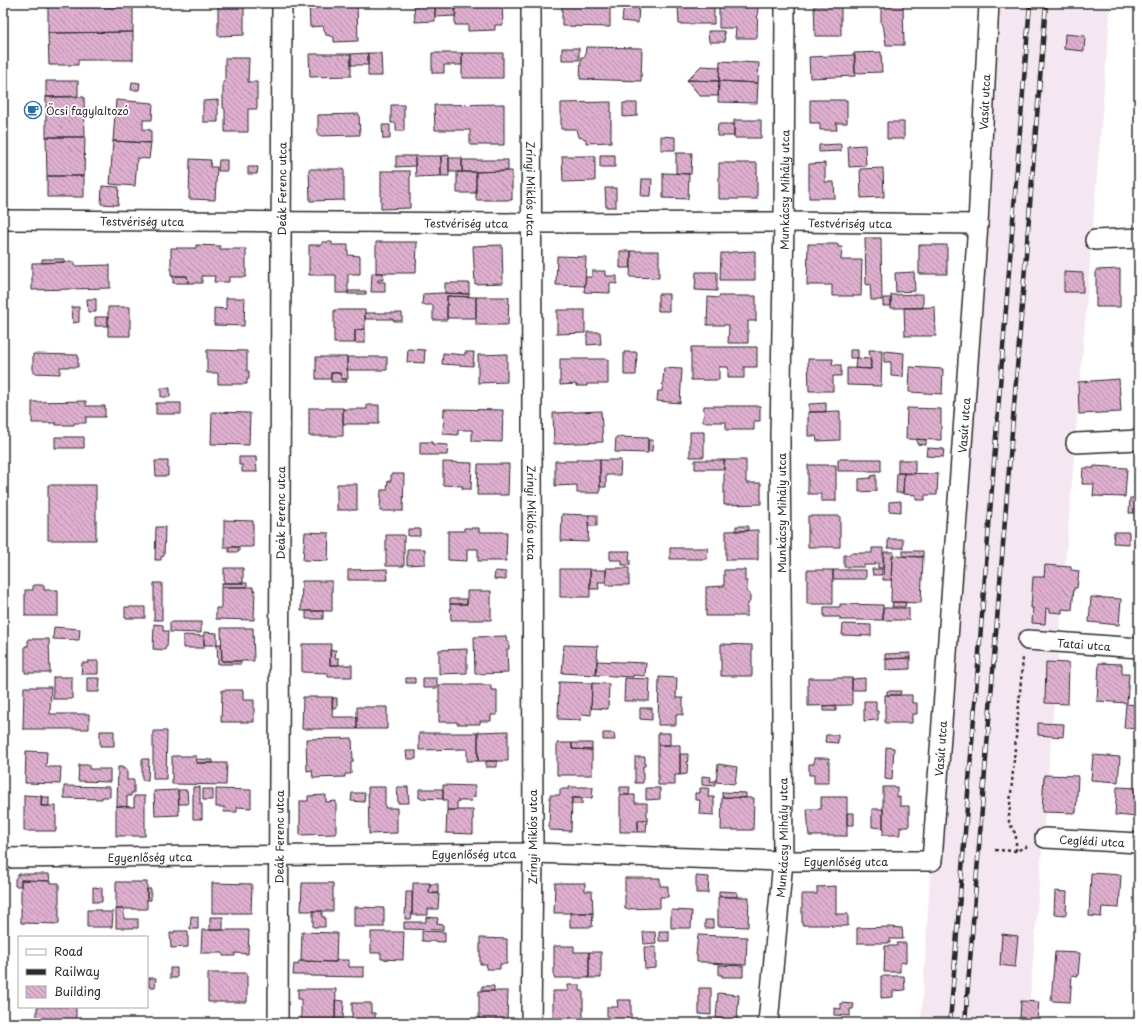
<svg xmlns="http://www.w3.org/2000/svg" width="1142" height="1026" viewBox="0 0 1142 1026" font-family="'Playpen Sans',sans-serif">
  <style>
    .built { fill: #f5e7f1 }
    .building { fill: url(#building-back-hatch); stroke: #2b2b2b }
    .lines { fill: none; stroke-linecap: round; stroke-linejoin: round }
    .street-casing { stroke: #2b2b2b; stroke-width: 22 }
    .path { stroke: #2b2b2b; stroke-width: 2.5; stroke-dasharray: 3 3; stroke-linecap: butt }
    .street { stroke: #fff; stroke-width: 19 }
    .rail-casing { stroke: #2b2b2b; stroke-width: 4.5 }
    .rail { stroke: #fff; stroke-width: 3; stroke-dasharray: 9; stroke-linecap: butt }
    .labels { text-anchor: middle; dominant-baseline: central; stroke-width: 3.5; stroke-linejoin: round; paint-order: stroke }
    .street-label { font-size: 11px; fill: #2b2b2b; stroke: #fff }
    .poi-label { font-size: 11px; fill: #2b2b2b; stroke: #fff; text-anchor: start }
  </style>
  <defs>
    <pattern id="building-back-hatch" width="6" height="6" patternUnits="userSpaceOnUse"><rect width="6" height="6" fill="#deafcf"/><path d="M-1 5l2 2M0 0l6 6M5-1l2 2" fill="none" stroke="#b48fa8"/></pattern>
  </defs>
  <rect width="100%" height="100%" fill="#fff"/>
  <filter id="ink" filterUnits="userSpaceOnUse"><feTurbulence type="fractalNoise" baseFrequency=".025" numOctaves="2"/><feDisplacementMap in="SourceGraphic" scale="8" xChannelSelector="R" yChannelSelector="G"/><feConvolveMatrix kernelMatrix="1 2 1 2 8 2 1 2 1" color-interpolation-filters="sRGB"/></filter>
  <g filter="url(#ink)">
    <!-- built -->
    <path class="built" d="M986,3H1111L1028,1023H921L978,100Z"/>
    <!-- building -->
    <path class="building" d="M48,3H78V7H133V32L48,33Z
      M218,3H244V35L218,36Z
      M309,3H357L358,41L334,42V37L326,35L323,26L310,27Z
      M414,3H435V21L415,22Z
      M435,3H455L456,16L435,17Z
      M455,3H502L503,25H495V30L468,31V25H455Z
      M562,3H610V27L562,26Z
      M624,3H639L638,23L622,21Z
      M719,3H758L757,38H735L736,28H719Z
      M814,3H841V36H815Z
      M903,4L904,45H886L884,30L881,23V5Z
      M678,6H714V24H679Z
      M708,31H724L725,42H709Z
      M133,32V60H78V65H49L48,33Z
      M1065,34L1085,36L1084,51L1064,49Z
      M586,47L642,48L641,81L580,79L581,57H585Z
      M562,48H579V60H562Z
      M881,52L882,72L855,73L854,53Z
      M368,53H381L382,76H368Z
      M368,53V65H351V54Z
      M432,53H462V65H444V73H432Z
      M462,53H503V78H462Z
      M309,54H351V76L310,77Z
      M855,55V76L810,78L809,57Z
      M225,58H249L248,82H257V109H248V132H225V109L223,108V82H225Z
      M720,61L759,63L758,83L719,81Z
      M701,66L720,67L719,81L687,80Z
      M687,80L719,81L718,96H700Z
      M46,81H78V96L46,97Z
      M719,81L758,83L757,103L718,102Z
      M132,82L140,83L139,90H131Z
      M46,97H84L85,137H46Z
      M116,100L153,103L152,120H143V129L151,130V143L113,141Z
      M218,100V122H203V101Z
      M810,100H847V123H836L837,130H820V123H810Z
      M611,102V142L586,143V139L578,137L576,129H561V103Z
      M623,103H637V116L623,117Z
      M504,104V145H470V130H435L434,105Z
      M391,105H404V131H396V123H391Z
      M359,114L360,135L318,136V115Z
      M734,120H761V138H734Z
      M887,122H904V139H887Z
      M718,124H734V136H717Z
      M382,125H390V139H383Z
      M661,136L675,137V150H661Z
      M46,137H85L84,176H47Z
      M113,141L151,143L149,159L137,158L135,186L110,184Z
      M841,144V151L819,152V145Z
      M865,145L866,166L849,167L848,146Z
      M676,153H692L691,174L676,173Z
      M449,155V176H441V156Z
      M600,155H615V167H600Z
      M396,156H415V166L396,167Z
      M415,156H441V176L416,177Z
      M562,156H595V181L563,182Z
      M449,158H462V172H449Z
      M190,159L211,160L210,167H217L215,200L189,199Z
      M219,160H227V171H218Z
      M462,160H508V171L462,172Z
      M719,163H757V199H719Z
      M825,163V182H834L835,198H809V164Z
      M248,167H258L257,174H248Z
      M883,168L884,197L861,198L860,169Z
      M309,169H344V200L310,201Z
      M381,171H410V208L381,209Z
      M508,171H512V200H476V172Z
      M457,172H476V193H457Z
      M1139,172V209H1138L1136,173Z
      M663,173L689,174L688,199L663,198Z
      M47,176H84V197H47Z
      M642,179H652L651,196H641Z
      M102,186L119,187L118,205L101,204Z
      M605,188H616V207H606Z
      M865,238H881L882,300H871L870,284L866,285Z
      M322,242H332V245H348V255L360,256V274H348V293H336V275H309V245H322Z
      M376,242H417L416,273H376Z
      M808,244H838V247H842L841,260H862L861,296H832V285H807Z
      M196,245L220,246V249H246V277H229V282H214L215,276H202V283H188L187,276H171V248H196Z
      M502,245L503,283L475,284L473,246Z
      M919,245H947V274H919Z
      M620,251H631V268H620Z
      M631,251H659V278L630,277Z
      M755,251V280H720L721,253H730L731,252Z
      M557,256L586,257L585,286L556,285Z
      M42,259H64L65,262L42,263Z
      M74,262L75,266L110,265V288L32,290V263Z
      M1120,269V307H1096V270Z
      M592,271H605V276H617V284L610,283V293L584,292L586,277H592Z
      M696,272H717V291L695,290Z
      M914,272L915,291L896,292L895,273Z
      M1064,272L1083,273V292H1064Z
      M372,273H383V280H378V282H385V292H371Z
      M173,276H187L188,283H173Z
      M445,283H469V294L445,293Z
      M348,291H366V294H348Z
      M441,293L469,294V297L447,296V320H433V305H422L423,294Z
      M658,294H669V311H658Z
      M923,294V308H891V295Z
      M447,296L476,297V318H447Z
      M719,296H756V321H748V343H728L729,325H707L708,297L719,298Z
      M476,297H509L508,325H476Z
      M226,298H245L244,326L214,325V308L226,309Z
      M883,298H891V306H883Z
      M87,299H96V312H88Z
      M72,307H79V322L73,323Z
      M108,307H130V336H108Z
      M935,307L936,336H905L904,308Z
      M334,310H365V329L355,330V343H334Z
      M557,310H585V333L557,334Z
      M365,313H402V321H394L393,319H365Z
      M95,317H108V326H95Z
      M365,329V343H355V330Z
      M587,332H600L601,344L587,345Z
      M691,347H757V367H744V378H728V367H719V380H691Z
      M408,349L425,350L424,363L407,362Z
      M207,350L247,351V371H249V379H247V384H218V373H207Z
      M850,350H858V358H850Z
      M869,350H882L881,386L847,385V368L871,369Z
      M884,351L904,353L903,377L891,376V362H884Z
      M465,352H474L473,366L442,364L443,353L465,355Z
      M624,352H637L636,375H624Z
      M33,354L78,355V367H60V374L33,373Z
      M507,354V382L478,383V355Z
      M316,357H347L348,379H341L340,373H331V379H316Z
      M347,357H387V370H347Z
      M856,358L871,359V369L855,368Z
      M560,359H608V384H587V386H576V384L560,385Z
      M808,359H833L832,365H841V376H833V391H809Z
      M910,367L943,369L942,394L909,392Z
      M664,368L682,369L680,403L657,401L658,391H662Z
      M331,373H340L341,379H346L347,382H331Z
      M1119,379L1121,412L1079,414L1078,382Z
      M1137,381H1139V408H1138Z
      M161,388H170V397H161Z
      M86,401V406H105V417H86V423H74V425H56V423H32V402Z
      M156,403H181V414H156Z
      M826,403V412H809V404Z
      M367,405H379V424H343V409H367Z
      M704,406H760V421H754V430H726V422H703Z
      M309,408H343V436H309Z
      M907,408L941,409V440L906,439Z
      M444,409L503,410L502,442L472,441V430H458V435L443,434Z
      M601,411L603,442L554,444L553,413Z
      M840,411V440L817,441L816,436H808V412Z
      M212,412L250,413L249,445L211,444Z
      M690,432H704V457H690Z
      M55,437H84V448H55Z
      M616,437L648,438V453L615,452Z
      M917,439L926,440V445L917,444Z
      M648,440H653L652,451H648Z
      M420,442H432V444L448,445L447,455H420Z
      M927,448L944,449L943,457L926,456Z
      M239,457H256L257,472H242V465H239Z
      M577,459H600V493H577V485L555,486V461H577Z
      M838,459H881V471H838Z
      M600,460H621L620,475H606V487H600Z
      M695,460H724V469H695Z
      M724,460H746V483H761V504L724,505Z
      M898,460H915V474L898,473Z
      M155,461H168V476H156Z
      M443,462L472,463L471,489H462L463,486L443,485Z
      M478,464H509L508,495H477Z
      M808,465H836V501H821V494H808Z
      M1094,466L1127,468L1125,497L1093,496L1094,484H1082L1083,468H1094Z
      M897,473H904L903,493H896Z
      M904,473L938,474L937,495H925V500H916V495L903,494Z
      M391,474H404L403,511H380L381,490H387L388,481H391Z
      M876,475V491L859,492V479L871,478V476Z
      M337,484H357V510H337Z
      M48,485H96V540H48Z
      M1130,498H1139V513H1129Z
      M901,501V512L889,511V502Z
      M562,514L589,515L588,542L561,541Z
      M589,515H597V526H588Z
      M808,516H840V547H808Z
      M224,520L253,521V547H224Z
      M736,526H748V531H736Z
      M156,527H165L164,556L161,557V560H155Z
      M464,528H479V532H507L506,561H478V549H467V561L448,560V531H464Z
      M408,529H420V536H408Z
      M758,530V560H726V531Z
      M305,532L329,533L328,561L303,560Z
      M1114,532H1129V544L1113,543Z
      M386,535H404V566H386Z
      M888,539H903V548H888Z
      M229,547H239V552H229Z
      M670,548H708L707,559H670Z
      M872,548H883V568H878V563H875V565H864V567H844V555H850V553H872Z
      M407,549H425V564L407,565Z
      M610,551H630L629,560H630V565H622V560H610Z
      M903,551H923V557L903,556Z
      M884,552H894L893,556H892L891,580H883Z
      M892,556L923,557L921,603L891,602Z
      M1045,565L1071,567V570L1079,571L1077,588H1074L1072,610L1062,609V613L1050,612V609L1046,608L1045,624L1032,623L1033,608H1031L1033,577H1044Z
      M224,568H243V583H224Z
      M606,568H629V585H606Z
      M387,569L388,580H348V570Z
      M560,569H590V597H560Z
      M872,569H882V575H873Z
      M590,570H606V582H598L599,589H590Z
      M724,570H745V581H747V589L746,591L750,594V601L747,606V616H706V587L724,586Z
      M807,570H833V604H807Z
      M833,570H866V579H833Z
      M495,571L506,572V580L494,579Z
      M302,581H332V611H301Z
      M154,583H162V620H154Z
      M222,583H247V587H222Z
      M33,585H44V590H58V616H25V590H33Z
      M221,587H253V590H255L254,620L216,619V608H221Z
      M467,591H491V620H451L450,604H467Z
      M1091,597L1121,599L1119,625L1089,622Z
      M450,599H467V604H450Z
      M893,602H906L905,607H892Z
      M840,604L883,605V620H840V617H824V607H840Z
      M125,607H145V618H125Z
      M883,608H909V620H883Z
      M306,611H323V619H306Z
      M170,622H201V633L170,632Z
      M154,624L163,625V631H168L167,647H165V650L153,649Z
      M843,624L871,625V636L842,635Z
      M54,627L80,629L79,640L53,639Z
      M221,628H253L254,661H222Z
      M204,632L217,633V645H204Z
      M183,635L204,636V648H183Z
      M506,636L507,642H509V649H507L508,673L475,674L474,637Z
      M28,639H49L50,673H25V646H28Z
      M217,644H221L222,661H241V664H218Z
      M302,644H331L330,665H352V677H328V673L302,672Z
      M721,644L752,645V676H721Z
      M564,645L598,646L596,675L562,673Z
      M467,649V673L439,674V650Z
      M330,650H336L335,658H339V665H330Z
      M910,653V658L885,659V654Z
      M910,658V669L886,670V659Z
      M88,661H98V674H81L82,663H88Z
      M597,661L646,663L645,676L633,675V677L596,675Z
      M1046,662L1069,663L1068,704L1045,703Z
      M1099,663L1122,664V674H1129L1127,703L1097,701Z
      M53,677H72V699H53Z
      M659,677L677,678L676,698H683V715L676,714V725H658Z
      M87,678H100L99,692H87Z
      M406,678H415V683H406Z
      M423,678H437V688H423Z
      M625,678L650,679L649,701H624Z
      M808,678H852V705L808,706Z
      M865,678V690H852V679Z
      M559,682L592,683L591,715L582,714L581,720L558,719Z
      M592,683L609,684L608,709L591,708Z
      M439,685H491V690H497V715H491V721H480V724H457V722H439Z
      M24,687H51L50,714H89V729H23Z
      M222,690H243V700H254V722H221Z
      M887,691H901L900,695H887Z
      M885,695H912V703H917V714H912V723H885Z
      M303,697H333L332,717H357V729H302Z
      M332,698H337V708H332Z
      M864,701H876V711H878V720L864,721Z
      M1126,704L1139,705V723H1138V729L1124,728Z
      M836,705V711H824V706Z
      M357,707H387V729H357Z
      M640,708H652V720L640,719Z
      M1038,723L1064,724L1063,737L1038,735Z
      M100,731H114V746H100Z
      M153,731H167L166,779H153Z
      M508,731V761H478V732Z
      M419,733H478V761H467V749L419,750Z
      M603,733H614L615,740H603Z
      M658,733H670V745H658Z
      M826,735H838V743L825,742Z
      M352,738L353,762H351V774H345V777L313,778L312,770L307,771L306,739Z
      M557,743H572V749L592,750V775H557Z
      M572,743H592V750L572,749Z
      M658,745H680V775H675V785H658Z
      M886,747L894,748L892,780L885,779Z
      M26,751L47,752L46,767H61L60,784L25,783Z
      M406,751H416V759H407Z
      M680,754H688L687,774L680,775Z
      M1093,755L1120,757L1118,782L1091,780Z
      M172,756H196V763H227L226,785L172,784Z
      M635,757H645V766H643V783H635Z
      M814,758H829V783H814V775H809V764H814Z
      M142,759H149L148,780H142Z
      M196,759L213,760V763H196Z
      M486,761H497V767H486Z
      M718,764L737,767L735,784L716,782Z
      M79,765H90L89,769H110V782L78,781Z
      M118,767H123V769H127V780H134V793H131V796H127V807L117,806Z
      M1044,775L1078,776L1076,813L1042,812Z
      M702,776L711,777L710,781H715V786L702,785Z
      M443,785L475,786V797H472L471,801H457V810H447V800H443Z
      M64,786L110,787V797H102V799L64,798Z
      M193,787H200V804H202V819H193Z
      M368,787H385V808H397V833L369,834Z
      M397,787H408L409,803H398Z
      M569,787H593L592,798H572L571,831L549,830L550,795H560V789H569Z
      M620,787H630L629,795H620Z
      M883,787H897V797H900V806H909V827H900V835H883Z
      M1117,787L1139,788V817L1115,815Z
      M646,788H660V799L646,800Z
      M700,788H709L708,797H714V815L699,814L700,800H695V793H700Z
      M203,789H213V800H203Z
      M216,789L251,790V808L237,807V812H224V807H216Z
      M419,789H443V799L419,798Z
      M178,790H187L188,804H179Z
      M178,790L179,815L155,816L154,791Z
      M722,792L746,793V798L722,797Z
      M352,793H365L364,802L351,801Z
      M24,795L42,796L41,806H56V831H24Z
      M326,795V802L336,801V834L300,835V801H308V796Z
      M620,795H635V803H647V820H638V832H620Z
      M134,796H145V836H116V806L134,807Z
      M41,797H49V806H41Z
      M722,797L754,798L753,830H721Z
      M821,797H847V836H809L807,809H821Z
      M572,798H582V804H571Z
      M872,809H883V828L872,827Z
      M447,810H473V834L446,833Z
      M847,813H854V825H847Z
      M638,820H647L646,832H638Z
      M1091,873L1121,875L1119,908L1102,907L1101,917L1089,916Z
      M19,874H49L50,881L21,880V886H15V879Z
      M696,876L709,877L708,893H696Z
      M625,878H660V886H668V897H660V908L625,909Z
      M21,880L51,881V883H59V924L21,923Z
      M116,882H147V909H116Z
      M212,883L252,884L251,913H212Z
      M302,883H333V911H301Z
      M413,883H430L429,893L439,894L438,909H428V915H412Z
      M555,883H585V891H592L593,913H554Z
      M430,884H438V893H429Z
      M836,886V914H848V926H831L832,925H802V894H817V887Z
      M93,887L102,888V902H93Z
      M147,889H151V900H147Z
      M719,891L737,892V897L719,896Z
      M1055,891L1067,892L1066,915L1054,914Z
      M406,892H412V915L411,919H405Z
      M718,897H749L748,927L718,926Z
      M354,907L384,908V927H354Z
      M116,909H124V919H138V928H116Z
      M87,910H101V912H113L112,927H87Z
      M671,910L692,911L691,928H671Z
      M313,911H322V917H325V927H313Z
      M570,913H593L592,927H570Z
      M191,916L198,917V929H190Z
      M210,917H223V930H210Z
      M426,917L438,918L437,924L443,925V930L404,929V922H426Z
      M705,920H713V928H705Z
      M890,927L902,928L903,939H890V943H857V928Z
      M202,930H249L248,954L235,953V956H223V953H201Z
      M174,931H188V947L171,948L170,933H174Z
      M422,931L445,932V942L422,941Z
      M659,931H669V941H659Z
      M302,932L337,933L336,962L301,961Z
      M371,932H404L403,960L381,959V953H371Z
      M643,932H655L656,943L644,944Z
      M1002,934L1018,936L1015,967L1000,965Z
      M698,935L747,937L746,965L707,963V962H697V955H696Z
      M480,938L507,939V964H500V969H486L487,964H480Z
      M897,943H906V962L900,963V972H884L885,946H897Z
      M554,946H574V952H589V978H554Z
      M644,947H656V968L645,969Z
      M589,952H601V978H589Z
      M1055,952L1080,953L1078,976L1072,975L1070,1002L1051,1001Z
      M337,960H349V967H364V977L310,976V975H293L294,964L298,965L299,961L336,962Z
      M719,965L743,966V977H722V975H719Z
      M170,968H177V978H170Z
      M208,973H247V1002H208Z
      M881,976H904L905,990L893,991V997L881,998Z
      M149,978H156L155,987H149Z
      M568,985H580V991H583V1021H553V991H568Z
      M482,986H494V991H482Z
      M699,988H711V1015L699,1014Z
      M298,989H336L335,1019H301V999H298Z
      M479,991H508L507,1020H479Z
      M718,993L739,995L737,1020L716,1018Z
      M335,1000L344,1001L343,1019H335Z
      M617,1000H631V1021H607V1007H618Z
      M1021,1001L1039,1002L1037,1020L1020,1018Z
      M352,1003H371V1013H375V1020H352Z
      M841,1003L854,1004L853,1009H850V1016L834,1015V1008L841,1009Z
      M37,1007H76V1023H37Z"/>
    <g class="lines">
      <defs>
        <g id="street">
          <path id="s1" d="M531,3L533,853L531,1023"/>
          <path id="s2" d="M3,220L531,223L784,222L978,224"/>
          <path d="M1095,240L1139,238"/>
          <path d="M1076,443L1139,440"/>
          <path id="s3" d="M1028,640L1139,648"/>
          <path id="s4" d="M1045,838L1139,843"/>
          <path id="s5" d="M3,858L533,853L783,861H932L978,224L989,3"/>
          <path id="s6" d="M278,1023L282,3"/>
          <path id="s7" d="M768,1023L783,861L780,436L784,222L785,3"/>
        </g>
      </defs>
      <!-- street casing -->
      <use href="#street" class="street-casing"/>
      <!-- path -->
      <path class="path" d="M995,850L1016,851L1028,846
        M1016,851V835L1009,822V816L1023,658"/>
      <!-- street -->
      <use href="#street" class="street"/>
      <defs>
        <path id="rail" d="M950,1023L1030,3
          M965,1023L1046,3"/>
      </defs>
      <!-- rail casing -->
      <use href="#rail" class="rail-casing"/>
      <!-- rail -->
      <use href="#rail" class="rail"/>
    </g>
  </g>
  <!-- icons -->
  <defs>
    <symbol id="cafe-ring" viewBox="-11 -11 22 22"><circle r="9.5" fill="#fff" stroke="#1f6fb2" stroke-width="1.5"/><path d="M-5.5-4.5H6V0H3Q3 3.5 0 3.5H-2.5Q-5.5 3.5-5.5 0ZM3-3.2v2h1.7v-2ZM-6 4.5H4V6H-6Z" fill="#1f6fb2"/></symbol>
  </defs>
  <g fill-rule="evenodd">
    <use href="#cafe-ring" x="23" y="100" width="20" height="20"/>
  </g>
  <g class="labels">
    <!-- street labels -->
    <g class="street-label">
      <text stroke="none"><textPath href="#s5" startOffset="1690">Vasút utca</textPath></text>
      <text stroke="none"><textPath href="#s6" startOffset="834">Deák Ferenc utca</textPath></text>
      <text stroke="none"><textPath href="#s1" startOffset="186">Zrínyi Miklós utca</textPath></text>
      <text stroke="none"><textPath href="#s7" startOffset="834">Munkácsy Mihály utca</textPath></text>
      <text stroke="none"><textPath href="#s2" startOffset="139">Testvériség utca</textPath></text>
      <text stroke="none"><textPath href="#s2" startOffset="463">Testvériség utca</textPath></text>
      <text stroke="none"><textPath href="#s2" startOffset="847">Testvériség utca</textPath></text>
      <text stroke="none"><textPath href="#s5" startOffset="1366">Vasút utca</textPath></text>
      <text stroke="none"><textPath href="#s6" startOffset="510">Deák Ferenc utca</textPath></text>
      <text stroke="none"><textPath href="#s1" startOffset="510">Zrínyi Miklós utca</textPath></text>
      <text transform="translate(781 513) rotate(-90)">Munkácsy Mihály utca</text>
      <text stroke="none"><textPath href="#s3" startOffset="56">Tatai utca</textPath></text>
      <text stroke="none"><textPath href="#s5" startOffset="1042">Vasút utca</textPath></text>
      <text stroke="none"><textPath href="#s6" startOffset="186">Deák Ferenc utca</textPath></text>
      <text transform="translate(532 837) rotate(-90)">Zrínyi Miklós utca</text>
      <text stroke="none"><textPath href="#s7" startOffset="186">Munkácsy Mihály utca</textPath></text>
      <text stroke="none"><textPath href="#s4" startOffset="47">Ceglédi utca</textPath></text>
      <text stroke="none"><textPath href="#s5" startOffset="471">Egyenlőség utca</textPath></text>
      <text stroke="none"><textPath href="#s5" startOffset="147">Egyenlőség utca</textPath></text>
      <text stroke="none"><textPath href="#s5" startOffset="843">Egyenlőség utca</textPath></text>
    </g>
    <!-- poi labels -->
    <g class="poi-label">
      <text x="46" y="110">Öcsi fagylaltozó</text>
    </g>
  </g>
  <!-- margin -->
  <rect width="1142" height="1026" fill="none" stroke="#fff" stroke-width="16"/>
  <rect x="8" y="8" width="1126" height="1010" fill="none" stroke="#2b2b2b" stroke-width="1.5" filter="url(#ink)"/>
  <!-- legend -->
  <rect x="18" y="936" width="130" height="72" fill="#ffffff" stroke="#aaaaaa"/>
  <rect x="26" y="949" width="20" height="6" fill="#ffffff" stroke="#aaaaaa"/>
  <text x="54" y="956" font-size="12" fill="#2b2b2b">Road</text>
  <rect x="26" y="969" width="20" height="6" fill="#2b2b2b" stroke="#aaaaaa"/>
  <text x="54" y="976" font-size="12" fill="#2b2b2b">Railway</text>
  <rect x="26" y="986" width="20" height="12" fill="url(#building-back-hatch)" stroke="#aaaaaa"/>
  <text x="54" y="996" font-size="12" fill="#2b2b2b">Building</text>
</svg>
